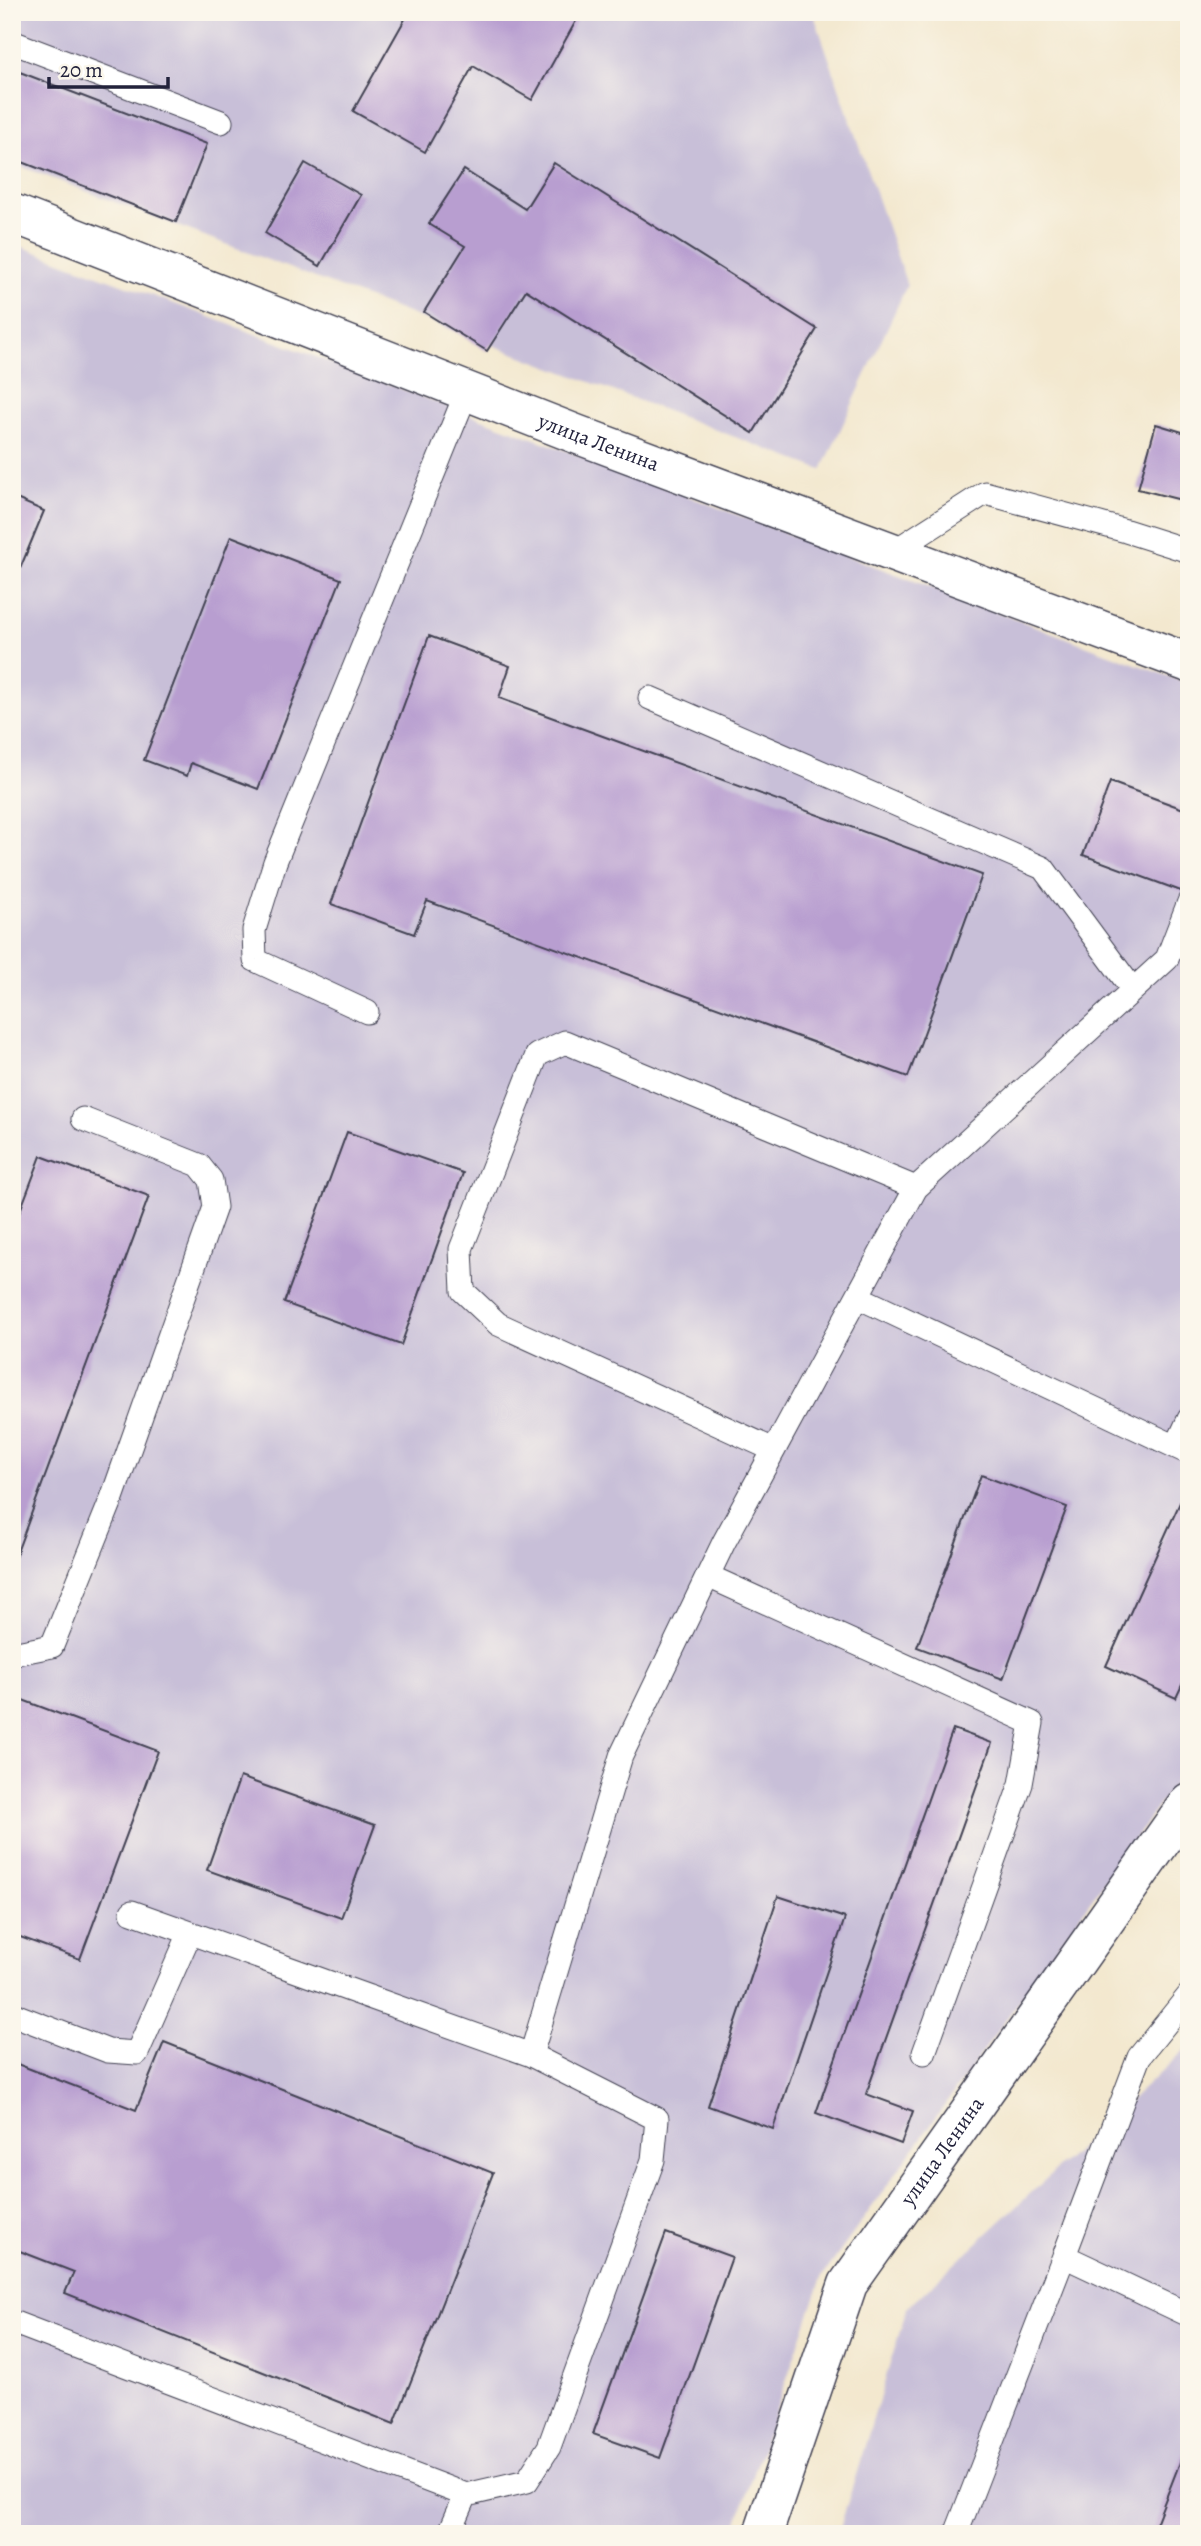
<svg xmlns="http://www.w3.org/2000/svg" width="1201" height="2546" viewBox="0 0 1201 2546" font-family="Alegreya,serif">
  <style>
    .industrial { fill: #c8bfd8 }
    .building { fill: #b89ed0 }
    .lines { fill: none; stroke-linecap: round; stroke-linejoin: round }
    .lane-casing { stroke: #414051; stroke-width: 25 }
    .street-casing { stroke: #414051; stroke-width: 41 }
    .lane { stroke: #fff; stroke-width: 23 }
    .street { stroke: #fff; stroke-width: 38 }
    .labels { text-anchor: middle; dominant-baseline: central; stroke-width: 5; stroke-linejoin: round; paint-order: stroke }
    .street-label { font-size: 21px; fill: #22223b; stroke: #fbf7ec }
  </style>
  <rect width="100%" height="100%" fill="#fbf7ec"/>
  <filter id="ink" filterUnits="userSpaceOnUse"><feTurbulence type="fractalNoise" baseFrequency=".0143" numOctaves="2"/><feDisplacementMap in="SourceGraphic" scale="14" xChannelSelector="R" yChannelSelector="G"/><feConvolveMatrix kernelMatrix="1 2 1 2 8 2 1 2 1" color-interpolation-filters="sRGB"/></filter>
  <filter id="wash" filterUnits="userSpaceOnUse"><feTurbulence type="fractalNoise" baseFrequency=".00686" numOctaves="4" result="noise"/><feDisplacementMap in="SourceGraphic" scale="28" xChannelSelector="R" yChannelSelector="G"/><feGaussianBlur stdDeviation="1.57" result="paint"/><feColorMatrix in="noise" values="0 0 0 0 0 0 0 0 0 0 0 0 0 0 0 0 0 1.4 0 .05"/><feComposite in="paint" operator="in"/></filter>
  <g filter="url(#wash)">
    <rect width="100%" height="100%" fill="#f3e8cf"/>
    <!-- industrial -->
    <path class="industrial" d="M12,12H813L907,285L822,470L12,163Z
      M12,243L1189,684V1755L1171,1788L822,2277L733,2534H12Z
      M1189,2046V2534H838L907,2308Z"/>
    <g id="blocks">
      <!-- building -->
      <path class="building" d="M409,12H581L532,100L473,66L425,152L353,111Z
        M12,69L207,144L176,222L12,158Z
        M305,163L361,195L320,266L265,233Z
        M554,163L817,329L753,433L526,290L487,351L424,312L465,246L429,224L464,170L525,209Z
        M1156,424L1189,434V502L1138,489Z
        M12,497L44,511L12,588Z
        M231,536L341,579L258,789L191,763L187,776L144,760Z
        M429,636L510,666L499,698L982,875L908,1077L427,901L414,934L331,904Z
        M1110,782L1189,811V894L1083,855Z
        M347,1132L463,1173L401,1345L284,1303Z
        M41,1156L149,1196L13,1563L12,1232Z
        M981,1475L1067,1507L1003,1679L917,1647Z
        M1182,1498L1189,1501V1670L1176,1698L1106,1666Z
        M12,1696L158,1751L80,1959L12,1934Z
        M953,1729L992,1743L866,2094L913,2111L901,2144L816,2113Z
        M240,1777L375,1825L341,1918L207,1870Z
        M778,1896L845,1918L773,2129L708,2106Z
        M164,2042L493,2173L394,2424L65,2293L74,2272L12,2248V2062L136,2110Z
        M666,2233L732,2257L660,2458L593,2434Z
        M1189,2439V2534H1152Z"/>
    </g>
  </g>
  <g filter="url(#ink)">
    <use href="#blocks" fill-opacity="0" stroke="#414051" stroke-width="2"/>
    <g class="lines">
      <defs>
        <path id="lane" d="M12,42L221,122
          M893,552L985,493L1126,531L1189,551
          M650,698L1043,868L1133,990
          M367,1012L255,960L254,930L275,862L467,391
          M858,1297L1189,1453
          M1176,1447L1189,1419
          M774,1450L498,1324L463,1291L461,1249L537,1055L565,1042L916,1188
          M708,1576L1032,1723L1021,1784L924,2053
          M12,1654L52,1646L112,1498L215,1207L211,1180L199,1165L83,1119
          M1189,1995L1139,2057L1064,2256L1189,2315
          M12,2014L108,2051L137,2053L190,1933
          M531,2055L621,1756L724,1542L916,1188L1167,959L1189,902
          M12,2322L466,2495L527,2481L549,2447L653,2160L657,2119L531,2055L132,1912
          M449,2534L466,2495
          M956,2534L1064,2256"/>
        <g id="street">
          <path id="s1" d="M12,213L576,434L1189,663"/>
          <path id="s2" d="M763,2534L848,2284L1189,1802"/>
        </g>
      </defs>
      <!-- lane casing -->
      <use href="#lane" class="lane-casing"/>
      <!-- street casing -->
      <use href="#street" class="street-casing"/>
      <!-- lane -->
      <use href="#lane" class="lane"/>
      <!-- street -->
      <use href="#street" class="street"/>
    </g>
  </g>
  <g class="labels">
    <!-- street labels -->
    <g class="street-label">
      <text stroke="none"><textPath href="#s1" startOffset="630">улица Ленина</textPath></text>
      <text stroke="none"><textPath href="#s2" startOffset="427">улица Ленина</textPath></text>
    </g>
  </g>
  <!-- margin -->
  <rect width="1201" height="2546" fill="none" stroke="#fbf7ec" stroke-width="42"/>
  <!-- scale -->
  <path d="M49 77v10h119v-10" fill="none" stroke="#22223b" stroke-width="3.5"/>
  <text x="60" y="77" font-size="21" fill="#22223b" stroke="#fbf7ec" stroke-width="5" paint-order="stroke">20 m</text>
</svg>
